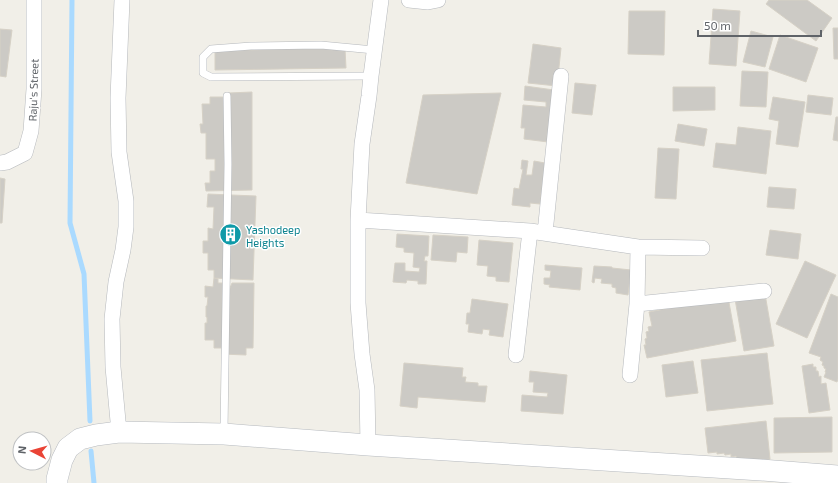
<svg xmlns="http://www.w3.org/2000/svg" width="838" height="483" viewBox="0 0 838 483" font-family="'Exo 2',sans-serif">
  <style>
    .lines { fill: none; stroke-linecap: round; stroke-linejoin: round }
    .stream { stroke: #aadaff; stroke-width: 5 }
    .building { fill: #cccac5; stroke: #d6d1c6 }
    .lane-casing { stroke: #b5b8bc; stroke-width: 8 }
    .street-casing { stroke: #b5b8bc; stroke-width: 16 }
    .secondary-casing { stroke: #b6babf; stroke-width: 22 }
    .lane { stroke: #fff; stroke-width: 7 }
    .street { stroke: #fff; stroke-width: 15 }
    .secondary { stroke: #fff; stroke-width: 21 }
    .labels { text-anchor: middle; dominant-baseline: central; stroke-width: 3; stroke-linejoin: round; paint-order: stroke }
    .street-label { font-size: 11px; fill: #5f6368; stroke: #fff }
    .culture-label { font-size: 11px; fill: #0d838f; stroke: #fff; text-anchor: start }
  </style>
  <rect width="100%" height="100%" fill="#f1efe8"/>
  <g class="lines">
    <!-- stream -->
    <path class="stream" d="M72,0L70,223L84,274L90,421
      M91,451L94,483"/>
  </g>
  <!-- building -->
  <path class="building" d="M769,0H807L832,18L816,41L766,4Z
    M713,9L740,11L736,66L709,64Z
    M629,11H665L664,55L628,54Z
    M833,28H838V59H834Z
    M0,29L12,30L6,77L0,76Z
    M751,31L773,37L765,67L743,62Z
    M780,35L818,48L806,82L769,69Z
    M533,44L561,48L557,86L528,83Z
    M309,48L345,49L346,68L215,70V51Z
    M742,71L768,72L766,107L740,106Z
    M575,83L596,85L592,115L572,113Z
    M525,86L554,90L548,142L524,139L525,128H521L523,105L546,107V102L524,100Z
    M673,87H715V110L673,111Z
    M252,92V190L206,191L205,183H210V171H215V159H206V133H201L200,124H203L202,104H210V97H224L229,105V93Z
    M501,93L477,194L406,183L423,95Z
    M808,95L833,98L831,115L806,112Z
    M773,97L805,102L798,147L776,144L779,121L769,119Z
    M836,117H838V141L833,140Z
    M678,124L707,129L704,146L675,141Z
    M738,127L771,131L766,174L713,167L716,143L736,145Z
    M658,148L679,149L676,199L655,198Z
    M522,160L528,161L526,175H532L534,161L545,163L540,204L530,203V207L512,205L514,188L519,189L523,169H521Z
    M0,178L5,179L2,223H0Z
    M769,187L796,189L794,209L767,207Z
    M208,194L256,196L253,280L214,278V270H208V253H203V241H208V228L213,229L214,207H207Z
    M770,230L801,234L798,259L766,255Z
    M397,234L429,236L428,256H425L424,261H427L426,284H418V281L407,280L406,283L393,282L395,263H405V271L419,272L420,268L413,267L414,253L404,252V248L396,247Z
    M433,235L468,237L467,253L457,252L456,262L431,260Z
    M479,240L513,243L509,282L496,281V277L487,276L488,266L477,265Z
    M805,261L836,275L807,338L776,324Z
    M545,265L582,268L580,290L549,287L550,285L544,284V278H550L551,271L545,270Z
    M594,266L612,267V268L631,270L628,295L616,293V288L612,287V284L601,283L602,279L595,278L594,283L592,282Z
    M214,278L218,279V283H228V295L230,288L232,283H254L253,348H246V355L222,354V348H214V340H205V323H207V317H206V306H207L208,297H205V286L213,287Z
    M765,294L774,346L744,351L735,299Z
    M831,294L838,297V379L837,382L824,377L826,372H825L826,369L824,368V366L822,365L823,362L820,360L821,357L809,353Z
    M728,297L736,341L647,358L644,345H646L645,339L647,338L646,332L649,331L648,327L652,326L649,312Z
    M472,299L508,304L503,337L489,335L490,330L483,329L482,334L468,332L469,324H466L467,313H470Z
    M767,353L773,404L707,411L701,360Z
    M693,361L698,393L666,397L662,365Z
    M404,363L463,368L462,377H466L465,382L478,383V386H487L485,402L418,397L417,408L400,406Z
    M813,364V367H816V371H818L819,377L821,376V384L826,383L830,410L809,413L802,366Z
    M530,371L567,375L563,414L521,411L522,395L547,397L548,393L533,392L534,382H529Z
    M832,417V452L774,453V418Z
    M766,421L770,459L748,462L742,460V458L737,459L736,456L731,457V454L725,455L724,453L717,454V452L708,453L705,428Z"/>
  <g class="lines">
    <defs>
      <path id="lane" d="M371,76L211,77L203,73V57L211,49L251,46L321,45L374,50
        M224,431L228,164L227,96"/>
      <path id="street" d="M409,0L428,2L438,0
        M0,163L7,162L25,153L31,131L34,89V0
        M358,220L530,231L638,247L702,248
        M545,233L561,76
        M638,247L637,304L764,291
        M516,355L530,231
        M630,375L637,304
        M119,432L113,367L112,319L116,282L123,250L126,227V201L119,152L118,98L122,0
        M368,445L367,390L362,354L358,303V220L362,144L369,96L371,76L381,0"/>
      <path id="secondary" d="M57,483V479L62,460L68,448L80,439L96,435L119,432L224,434L368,445L761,470L838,476"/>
    </defs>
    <!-- lane casing -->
    <use href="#lane" class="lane-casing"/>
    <!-- street casing -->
    <use href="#street" class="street-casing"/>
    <!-- secondary casing -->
    <use href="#secondary" class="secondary-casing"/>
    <!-- lane -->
    <use href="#lane" class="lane"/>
    <!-- street -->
    <use href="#street" class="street"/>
    <!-- secondary -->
    <use href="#secondary" class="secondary"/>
  </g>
  <!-- icons -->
  <defs>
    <symbol id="building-disc" viewBox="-11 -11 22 22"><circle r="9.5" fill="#0f9aa8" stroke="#fff"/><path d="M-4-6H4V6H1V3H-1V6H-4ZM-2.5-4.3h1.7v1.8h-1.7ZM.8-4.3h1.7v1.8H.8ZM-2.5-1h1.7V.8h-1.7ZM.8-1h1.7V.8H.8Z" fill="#fff"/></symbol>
  </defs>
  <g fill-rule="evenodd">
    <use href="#building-disc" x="218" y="222" width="25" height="25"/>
  </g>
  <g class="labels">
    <!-- street labels -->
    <g class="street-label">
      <text transform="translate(33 90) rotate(-88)">Raju's Street</text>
    </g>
    <!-- culture labels -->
    <g class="culture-label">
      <text x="246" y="229">Yashodeep<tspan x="246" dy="13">Heights</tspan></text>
    </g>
  </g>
  <!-- north arrow -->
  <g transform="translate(32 451) rotate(276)"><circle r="19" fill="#ffffff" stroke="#bfc1c3"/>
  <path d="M0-3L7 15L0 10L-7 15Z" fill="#ea4335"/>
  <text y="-6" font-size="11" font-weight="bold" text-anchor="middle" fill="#5f6368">N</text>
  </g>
  <!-- scale -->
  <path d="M698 30v6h123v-6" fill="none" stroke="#5f6368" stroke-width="2"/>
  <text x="704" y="30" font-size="12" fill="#5f6368" stroke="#ffffff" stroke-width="3" paint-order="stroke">50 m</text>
</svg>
